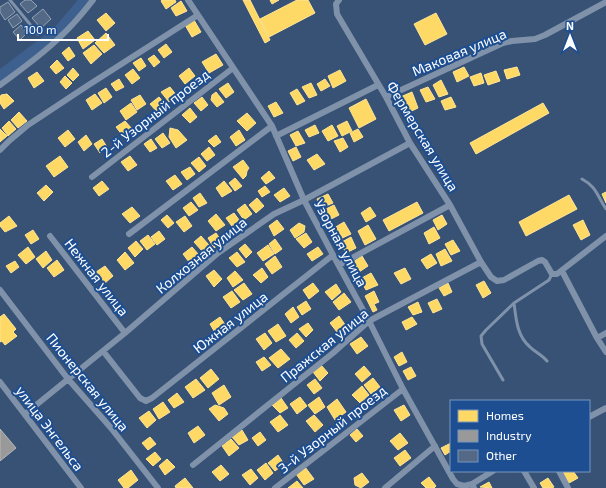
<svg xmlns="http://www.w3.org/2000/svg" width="606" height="488" viewBox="0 0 606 488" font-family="'Exo 2',sans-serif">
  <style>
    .homes { fill: #ffd966; stroke: #ffe494 }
    .industry { fill: #999; stroke: #b8b8b8 }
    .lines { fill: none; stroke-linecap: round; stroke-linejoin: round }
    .canal { stroke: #3e608f; stroke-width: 6 }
    .river { stroke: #3e608f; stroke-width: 11 }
    .building { fill: #546986; stroke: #94a3b7 }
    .service { stroke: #7f92a9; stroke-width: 3 }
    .minor { stroke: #7f92a9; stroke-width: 6 }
    .labels { text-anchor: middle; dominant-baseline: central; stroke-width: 4; stroke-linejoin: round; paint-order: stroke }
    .street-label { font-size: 14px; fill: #fff; stroke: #1d4e91 }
  </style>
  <rect width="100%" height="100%" fill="#385276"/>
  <!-- homes -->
  <path class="homes" d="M162,0H175L176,2L166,9L161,1Z
    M243,0H250L270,40L265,43Z
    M270,0H279L272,4Z
    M297,0H308L315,13L269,37L260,19Z
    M181,1L187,11L176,16L171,8Z
    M106,13L115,23L106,31L97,20Z
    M436,13L447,34L425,45L414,24Z
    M194,20L201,32L192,37L185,25Z
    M88,31L95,40L83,49L77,38Z
    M106,33L115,45L104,53L95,43Z
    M166,44L172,52L164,58L158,50Z
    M94,45L102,54L91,64L83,53Z
    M69,47L75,56L68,61L62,53Z
    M216,54L223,65L209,73L202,62Z
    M154,55L160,62L154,67L148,59Z
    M141,58L146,66L139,71L133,63Z
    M57,60L64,68L56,74L50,67Z
    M464,67L469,76L457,82L453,72Z
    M517,67L520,75L507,79L504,70Z
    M73,68L79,75L73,81L67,75Z
    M189,68L195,76L185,84L179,76Z
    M133,69L140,78L132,84L125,75Z
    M340,70L346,81L333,88L328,76Z
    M496,71L500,81L488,85L484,75Z
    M37,72L44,81L34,88L28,78Z
    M481,73L484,83L474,86L470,77Z
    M65,76L72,83L66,89L60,82Z
    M119,79L124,87L116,91L111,84Z
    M325,79L330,86L321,91L317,84Z
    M441,80L448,94L439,97L433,85Z
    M228,83L234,92L226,98L219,89Z
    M311,83L317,95L309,98L302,87Z
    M170,87L177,96L169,102L161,92Z
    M428,87L435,99L426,102L420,90Z
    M106,88L112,97L104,103L98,93Z
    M297,89L305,101L297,105L290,93Z
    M216,92L224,102L217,107L211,100L212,95Z
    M412,92L418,108L405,114L398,98Z
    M7,94L14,101L4,109L0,103V98L1,95Z
    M95,94L102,103L92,110L86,100Z
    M140,95L146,104L137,110L131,100Z
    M159,97L167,106L158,113L150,104Z
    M202,97L208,105L201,111L194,103Z
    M451,97L456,107L445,110L441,101Z
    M366,99L376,119L359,128L349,108Z
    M276,102L283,113L274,117L268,106Z
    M131,103L137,112L126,120L120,111Z
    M543,103L549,113L476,154L470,143Z
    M190,108L197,117L190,123L182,115Z
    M19,112L27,121L18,128L11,120Z
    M247,113L256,123L247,131L237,121Z
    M9,121L16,129L8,136L2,128Z
    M125,121L133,130L123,136L116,127Z
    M347,121L352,131L342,136L337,126Z
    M315,125L319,133L309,137L305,130Z
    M332,125L338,136L328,141L322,131Z
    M170,128L178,130L187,140L176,148L169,137Z
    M0,129L7,136L0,142Z
    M358,129L363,137L354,142L350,133Z
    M68,130L75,139L65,147L58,138Z
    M239,130L245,140L236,146L230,137Z
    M298,131L305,143L296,146L290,135Z
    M163,133L170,143L162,148L155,139Z
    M86,135L92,144L84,151L78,142Z
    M216,135L221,142L214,147L208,141Z
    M343,138L348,147L340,152L334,141Z
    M102,139L107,147L100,153L94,144Z
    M151,139L157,148L150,152L144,144Z
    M209,147L215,155L207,161L201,154Z
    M296,147L301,157L293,161L288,151Z
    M317,154L325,164L314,170L307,160Z
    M60,156L68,167L54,177L46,166Z
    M130,156L137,165L128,171L121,162Z
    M199,157L206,166L199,172L191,163Z
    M243,160L249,168L247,171L246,176L243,179L233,167Z
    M190,167L195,174L187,180L181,172Z
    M269,171L275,178L266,184L261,178Z
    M175,175L182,184L173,190L166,181Z
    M235,178L242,186L235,191L229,183Z
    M102,181L109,189L99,196L93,188Z
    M224,181L232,191L222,197L216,188Z
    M46,185L53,192L44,201L37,193Z
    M265,186L270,192L262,197L258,191Z
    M284,188L290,196L280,202L274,195Z
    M606,192V203L602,194Z
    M200,193L207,203L199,207L193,198Z
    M328,194L333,203L321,208L317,199Z
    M569,195L577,209L526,236L519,222Z
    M257,198L264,206L256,213L249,205Z
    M191,202L198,210L189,216L183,208Z
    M417,202L423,213L389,231L383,220Z
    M245,204L252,214L244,220L237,210Z
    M334,205L339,215L327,221L322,211Z
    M132,207L140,216L130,223L122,214Z
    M370,207L376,216L366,222L361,213Z
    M234,213L242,224L234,229L226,218Z
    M216,214L225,225L216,231L208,221Z
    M167,215L174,223L168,228L161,220Z
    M442,215L447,224L438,230L433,220Z
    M9,216L17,226L5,232L0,226V223Z
    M185,216L192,226L184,232L176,222Z
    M277,220L284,229L274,236L269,226Z
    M583,220L590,235L581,240L573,225Z
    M344,222L351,234L340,239L334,228Z
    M299,223L305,226L304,232L295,238L290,230Z
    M368,225L376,239L365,245L358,231Z
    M434,227L440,238L429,244L424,233Z
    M33,230L39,239L31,244L25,235Z
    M159,231L165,239L157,245L151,237Z
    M216,233L222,242L214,248L208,238Z
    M306,233L312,242L304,248L296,239Z
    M148,235L155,244L147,250L140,241Z
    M201,236L209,245L203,252L194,242Z
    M351,237L356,248L346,253L340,243Z
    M275,239L282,249L275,254L269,244Z
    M453,240L460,251L451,255L445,244Z
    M136,241L143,249L135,257L128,248Z
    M245,244L252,252L246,258L239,249Z
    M268,245L274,254L263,261L257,253Z
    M28,247L35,257L26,264L18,255Z
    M192,247L199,255L189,262L183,254Z
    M318,247L323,254L312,261L307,254Z
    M445,249L452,261L441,266L436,254Z
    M46,251L52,260L43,268L36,259Z
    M125,252L134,263L125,270L117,260Z
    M237,252L245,262L237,267L229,258Z
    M431,254L437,263L427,269L421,260Z
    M275,256L282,267L272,274L265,264Z
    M362,256L368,266L359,272L353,262Z
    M57,260L64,270L54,277L47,268Z
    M15,261L19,267L11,273L6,266Z
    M105,266L113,276L105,283L96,272Z
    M262,268L268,277L261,283L253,275Z
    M405,268L411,279L401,284L394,273Z
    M214,270L222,279L214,287L206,276Z
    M235,271L243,280L233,287L227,278Z
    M371,273L378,285L366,290L360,279Z
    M484,281L491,293L483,298L476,285Z
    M244,283L252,294L243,300L234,290Z
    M313,283L319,291L309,299L303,290Z
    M448,283L452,292L444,296L439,288Z
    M336,284L341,292L332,300L325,292Z
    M232,291L240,302L231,308L223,297Z
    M374,291L379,302L374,304L377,310L373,312L365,296Z
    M344,293L351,302L339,310L333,302Z
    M437,299L442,309L433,313L428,303Z
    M306,301L311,309L302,315L297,307Z
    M418,302L422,312L413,315L408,307Z
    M293,307L299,317L291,323L285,314Z
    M4,314L16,329L13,332L17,336L5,345L2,341L0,342V317Z
    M339,316L346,326L337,332L330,323Z
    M220,317L228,329L217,336L210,324Z
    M412,317L417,324L406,330L402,322Z
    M308,323L313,330L306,337L299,329Z
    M278,324L286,336L276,342L268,331Z
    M265,333L272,343L264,350L256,339Z
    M297,333L304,341L296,348L289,340Z
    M361,337L368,346L357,354L350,344Z
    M281,349L290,359L278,368L269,358Z
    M402,352L407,362L399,366L394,357Z
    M264,357L271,365L262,371L256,362Z
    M321,365L328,373L320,381L313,372Z
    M364,366L371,374L362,382L355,374Z
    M411,367L416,376L408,380L403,371Z
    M211,369L219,379L208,388L200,378Z
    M373,378L380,387L371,394L364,385Z
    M196,379L205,390L193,398L185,387Z
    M315,379L322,388L314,394L307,385Z
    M224,385L231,397L219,405L212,393Z
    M362,386L369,395L360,403L352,395Z
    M177,393L184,402L174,408L168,400Z
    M300,397L307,406L297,414L290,404Z
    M319,397L325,407L315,414L308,405Z
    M281,398L288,408L280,413L272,405Z
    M337,399L346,412L335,420L327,407Z
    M163,402L170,412L159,419L153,409Z
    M215,405L224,408L228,414L219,421L209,409Z
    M404,405L410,415L401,421L394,410Z
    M149,411L156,420L147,428L139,418Z
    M280,415L288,425L278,432L270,422Z
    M314,415L323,425L315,432L306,421Z
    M198,426L205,435L194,443L188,433Z
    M357,429L363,436L356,442L350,435Z
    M242,430L248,440L239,445L232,437Z
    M260,432L266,440L258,446L252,438Z
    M400,433L408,443L398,450L390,441Z
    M150,437L156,444L148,450L142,443Z
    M231,439L239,448L229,456L222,446Z
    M451,443V451L445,455L441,448Z
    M405,450L411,458L400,466L394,458Z
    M155,452L161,459L153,466L146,459Z
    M278,455L284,464L275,471L268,463Z
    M167,459L175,467L165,475L159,466Z
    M266,463L273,473L265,480L257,470Z
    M221,465L229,474L220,481L212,472Z
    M305,467L314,479L304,485L296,474Z
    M251,469L258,478L250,485L242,475Z
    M131,470L138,480L128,488H124L118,480Z
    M567,471H573L578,478L569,483L563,473Z
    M362,473L369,482L361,488L355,485L354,478Z
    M429,477L436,486L434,488H426L421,483Z
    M185,478L193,488H176L175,486Z
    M548,478L554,487L552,488H543L540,483Z
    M297,481L303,488H288Z
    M489,482L492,488L480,487Z"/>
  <!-- industry -->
  <path class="industry" d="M0,429L16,448L0,461Z"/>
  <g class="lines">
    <!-- canal -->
    <path class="canal" d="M80,0L83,2"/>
    <!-- river -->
    <path class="river" d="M0,76L57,33L85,0"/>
  </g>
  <!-- building -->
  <path class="building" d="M25,0H31L37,6L28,13L20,4Z
    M8,2L15,12L5,20L0,12V7Z
    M43,9L51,19L41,28L32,18Z
    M17,14L22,21L13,28L8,20Z
    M21,25L27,33L20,40L13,32Z"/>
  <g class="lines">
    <!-- service -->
    <path class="service" d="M10,0L38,34
      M582,179C597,187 597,196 606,209
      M514,303C516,319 517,336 530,347C535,352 542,355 547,361
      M503,380L482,344L481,336L486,330L514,303L549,280L552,274"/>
    <!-- minor -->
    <path class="minor" d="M188,0L272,126L304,200L333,255L369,321L403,389L453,479L457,484L464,486L472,484L474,488
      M339,0L336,4L337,14L386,97L410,143L450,205L481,262L491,277L497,281L504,280L538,261L542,260L545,262L552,274H557L606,236
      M0,85C20,70 42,55 60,37C72,26 83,13 93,0
      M386,97L503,43L512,41L535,39L545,35L606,2
      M276,136L378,85
      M0,150L9,141L28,125L87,86L198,15
      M92,177L233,68
      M129,234L272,126
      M50,236L125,333
      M339,265L450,205
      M562,271L597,338L606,352
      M0,290L68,379L111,428L158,488
      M597,338L606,333
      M103,351L140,398L146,401L152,398L333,255
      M0,382L81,488
      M25,414L125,333L218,253L274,214L304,200L410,143
      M589,417L606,408
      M193,465L333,353L369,321L481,262
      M524,471L534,488
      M559,471L568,488
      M472,484L493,471
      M275,488L403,389
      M385,488L435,446"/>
  </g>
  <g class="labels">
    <!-- street labels -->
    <g class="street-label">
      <text transform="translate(459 52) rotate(-23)">Маковая улица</text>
      <text transform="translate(155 113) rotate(-38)">2-й Узорный проезд</text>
      <text transform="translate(423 136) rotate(59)">Фермерская улица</text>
      <text transform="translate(341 243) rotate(62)">Узорная улица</text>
      <text transform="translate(201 255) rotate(-39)">Колхозная улица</text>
      <text transform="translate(97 277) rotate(52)">Нежная улица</text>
      <text transform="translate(230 322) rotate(-38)">Южная улица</text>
      <text transform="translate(324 345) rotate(-39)">Пражская улица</text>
      <text transform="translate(88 382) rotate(51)">Пионерская улица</text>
      <text transform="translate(50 428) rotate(53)">улица Энгельса</text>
      <text transform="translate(332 429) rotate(-38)">3-й Узорный проезд</text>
    </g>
  </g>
  <!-- legend -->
  <rect x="450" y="400" width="140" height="72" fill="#1d4e91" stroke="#7795bd"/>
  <rect x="458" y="410" width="20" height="12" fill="#ffd966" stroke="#7795bd"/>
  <text x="486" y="420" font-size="12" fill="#ffffff">Homes</text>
  <rect x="458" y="430" width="20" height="12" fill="#999999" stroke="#7795bd"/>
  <text x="486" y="440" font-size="12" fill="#ffffff">Industry</text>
  <rect x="458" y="450" width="20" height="12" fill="#546986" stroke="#7795bd"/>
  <text x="486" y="460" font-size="12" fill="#ffffff">Other</text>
  <!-- north arrow -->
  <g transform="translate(570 36)" stroke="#1d4e91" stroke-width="3" paint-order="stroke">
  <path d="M0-3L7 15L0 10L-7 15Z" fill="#ffffff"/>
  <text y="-6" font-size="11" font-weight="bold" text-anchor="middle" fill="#ffffff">N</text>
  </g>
  <!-- scale -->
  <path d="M18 34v6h90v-6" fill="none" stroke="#ffffff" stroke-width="2"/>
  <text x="24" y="34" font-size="12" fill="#ffffff" stroke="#1d4e91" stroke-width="3" paint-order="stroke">100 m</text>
</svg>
